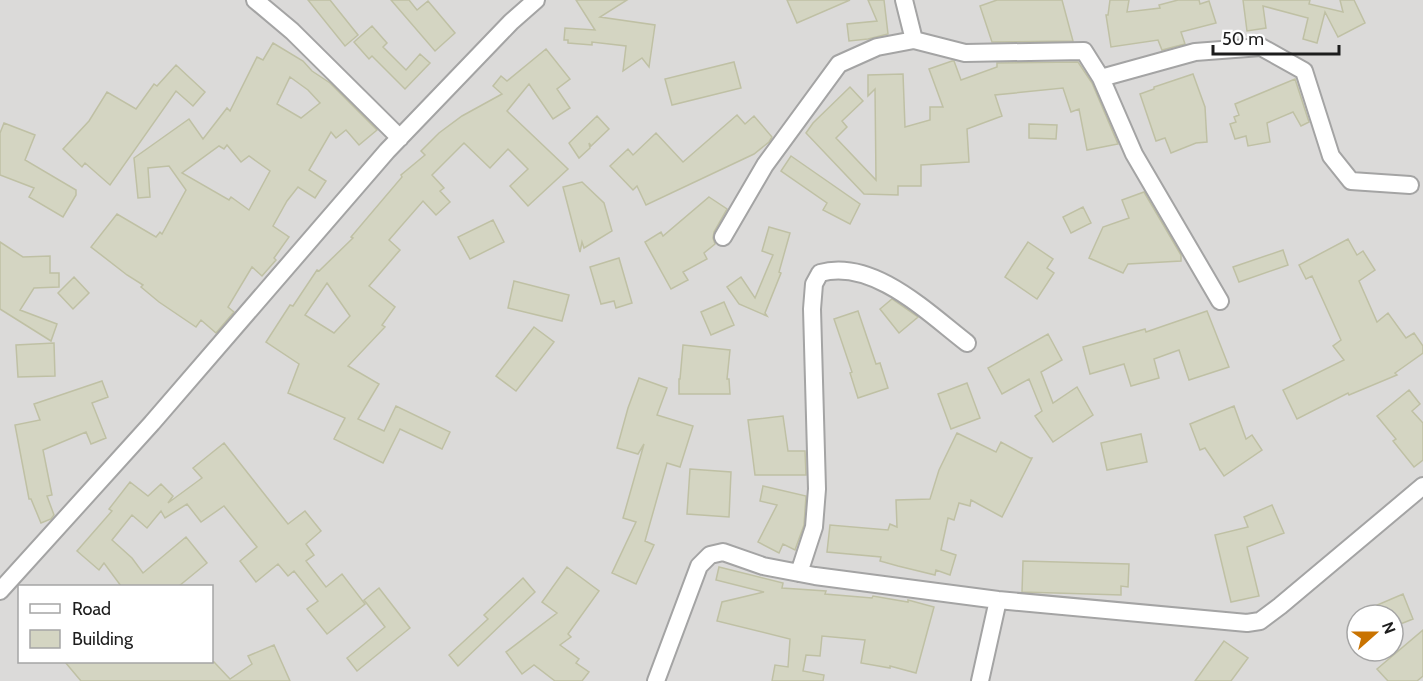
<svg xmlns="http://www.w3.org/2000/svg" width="1423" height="681" viewBox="0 0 1423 681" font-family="Cabin,sans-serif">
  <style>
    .residential { fill: #dbdad9; fill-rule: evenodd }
    .building { fill: #d4d5c2; stroke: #bfc0a4; stroke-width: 1.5; fill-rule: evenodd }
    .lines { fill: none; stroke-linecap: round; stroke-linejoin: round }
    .minor-casing { stroke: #a4a4a4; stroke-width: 20 }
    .minor { stroke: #fff; stroke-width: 16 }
  </style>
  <rect width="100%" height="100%" fill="#ebeee2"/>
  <!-- residential -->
  <path class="residential" d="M0,0H1423V681H0ZM20,586H212V662H20ZM1357,615H1393V651H1357Z"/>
  <!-- building -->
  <path class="building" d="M308,0H330L358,35L345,46Z
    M391,0H409L417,10L428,1L455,33L435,51Z
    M576,0H627L600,17L655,25L649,67L642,58L623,71L626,46L592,42V45L568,43V40H564L565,28L595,30Z
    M787,0H850L797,23Z
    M868,0H884L888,34L868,39L849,41L847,24L877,21Z
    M997,0H1062L1073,41L992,42L980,6Z
    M1110,0H1129L1127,12L1160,8L1159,5L1178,0H1199L1200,4L1209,1L1216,23L1181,32L1185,44L1162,50L1158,40L1111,47L1106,15H1108Z
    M1243,0H1310L1309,4L1343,12L1340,0H1354L1365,23L1338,37L1325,12L1317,43L1303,39L1308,18L1263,6L1266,28L1247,31Z
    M372,26L387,43L383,47L406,70L420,54L430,63L405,89L372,56L369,59L354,42Z
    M273,43L303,61L312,71L330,83L377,130L359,145L346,130L336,138L331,132L309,170L326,181L315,198L298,187L287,201L273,226L289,237L274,258L276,260L262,276L252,267L228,307L234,312L216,333L201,320L196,327L159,302L141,287L143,285L127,275L91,247L117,214L156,237L160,232L162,234L186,190L169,166L148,168L150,197L138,198L134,158L189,119L203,139L227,108L230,111L257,57L263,60ZM290,77L308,90L320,103L301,118L277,104ZM227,145L241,162L249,156L270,171L249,210L231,197L229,200L182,173L219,146L224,149Z
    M546,49L570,79L557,89L570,108L553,119L529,84L507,111L568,169L528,206L510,186L528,169L508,149L490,168L464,143L432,175L444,188L440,191L450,202L436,215L423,201L389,240L400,250L369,286L395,307L382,325L385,327L348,366L379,384L358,419L384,431L396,406L450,432L442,449L400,429L383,463L334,439L345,418L288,393L299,364L266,342L290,305L293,306L317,270L319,271L353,238L351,237L402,177L401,175L425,155L421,151L439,133L462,116L502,94L493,86L501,76L507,81ZM327,283L350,316L334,333L305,315Z
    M952,61H954L961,80L997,67V63L1078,62L1092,83L1118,144L1087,150L1079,109L1071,112L1063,88L995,95L1002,116L967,129L969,162L921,165V186H898V195L864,194L806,133L813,123L850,87L863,101L842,121L847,127L836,138L876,180L875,89L868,96V75L903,74L905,127L930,120V107H943L929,69Z
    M734,62L741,88L672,105L665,79Z
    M176,65L205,92L193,106L176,91L110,185L85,163L82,167L63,149L89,121L107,92L136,109L154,84L157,86Z
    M1193,74L1205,107L1207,142L1196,143L1171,153L1165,138L1156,141L1140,94L1154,89V87Z
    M1295,79L1309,122L1301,126L1293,112L1267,123L1270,142L1248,146L1246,136L1235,139L1230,124L1236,122L1234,117L1239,115L1235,104Z
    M737,115L745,124L754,116L772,137L769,142L754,154L646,205L637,186L633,190L610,166L628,149L633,155L656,133L683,162Z
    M597,116L609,129L591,146L589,143L590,148L579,158L569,143Z
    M4,123L35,135L25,160L76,190V195L63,217L29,197L34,188L0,175V133Z
    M1029,124L1057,125L1056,139L1029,138Z
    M791,156L860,204L850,224L823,210L827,203L781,171Z
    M582,182L604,203L612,231L584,248L582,242L580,252L563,187Z
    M1144,192L1181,255V261L1128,264L1123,273L1089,258L1103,227L1129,218L1122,200Z
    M709,197L727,209L714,232L713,238L715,244L704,253L707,259L683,272L688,280L671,289L645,242L661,232L663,236Z
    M1083,207L1091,223L1071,233L1063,217Z
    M493,220L504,242L470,259L458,237Z
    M769,227L790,233L779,272L781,273L765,313L767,316L739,304L727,287L741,277L755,298L773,255L762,251Z
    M1348,239L1357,255L1363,251L1375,270L1359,281L1377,322L1388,313L1406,338L1414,333L1423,346V353L1395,373L1397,375L1349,395L1348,393L1297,419L1283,390L1344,360L1333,346L1341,340L1312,276L1306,279L1299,265Z
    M0,242L23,257L50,256V273H59V287L34,288L20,310L57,324L51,341L0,309Z
    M1028,242L1053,259L1047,268L1054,273L1037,299L1005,277Z
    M1283,250L1288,265L1239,282L1233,267Z
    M619,258L632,303L616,308L614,301L601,304L590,267Z
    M74,277L89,293L73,309L58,293Z
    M514,281L569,295L562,321L508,308Z
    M892,299L918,317L899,333L880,309Z
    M724,302L734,325L711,335L701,312Z
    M858,311L876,364L880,363L888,388L858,398L850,373L852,372L834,319Z
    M1207,311L1229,367L1189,380L1179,350L1154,359L1159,378L1131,386L1124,364L1090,374L1083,347L1145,329L1146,332Z
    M534,327L554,342L516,391L496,376Z
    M1048,334L1062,360L1041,372L1053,403L1077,387L1093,415L1053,442L1035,416L1042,411L1029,379L1002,394L988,368Z
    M54,343L55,376L18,377L16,345Z
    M683,345L730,350L727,379H729L730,394H679V379H680Z
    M639,378L667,388L657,415L693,426L680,467L667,463L645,541L654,545L636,584L612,573L636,522L623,518L644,444L638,454L617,448L628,408Z
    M102,381L108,397L92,403L106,438L91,444L86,432L43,450L52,495L47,496L54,515L51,519L41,523L31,499H29L15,425L40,420L34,404Z
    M967,383L980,418L951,429L938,394Z
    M1409,390L1420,404L1412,411L1423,423V460L1414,467L1393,441L1396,439L1377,416Z
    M1234,406L1246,439L1252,435L1262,450L1224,476L1205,448L1200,450L1190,424Z
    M783,416L788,451H805L806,475H755L748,420Z
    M957,433L996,452L1001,442L1030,458H1032L1002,517L971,500L970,506L959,503L954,520L948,518L941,550L956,555L950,575L936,570L935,575L898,566L880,561L881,557L827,552L830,525L888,530L890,524L897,527L896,500L930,499L939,470Z
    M1141,434L1147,462L1107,470L1101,443Z
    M224,443L288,524L305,511L321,531L306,544L314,555L306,561L326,587L342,574L365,604L327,634L307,609L318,601L294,571L288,576L278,564L256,582L240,561L257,547L224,506L201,522L187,504L165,518L161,511L147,528L132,515L112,540L132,558L143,573L186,537L207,563L179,586H121L104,563L99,570L77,551L112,511L109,509L130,482L148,496L161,484L173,496L168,503L202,478L193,468Z
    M690,469L731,472L729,517L687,514Z
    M763,486L806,496L804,525L795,550L783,544L779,553L758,542L777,505L760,501Z
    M1272,505L1284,533L1247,547L1259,596L1231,602L1215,535L1248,527L1244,517Z
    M1023,561L1129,564L1128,587L1121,586V595L1022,592Z
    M567,567L599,591L568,634L571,637L560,645L579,659L576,663L589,672L582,681H555L534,665L522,674L506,652L557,613L542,602Z
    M719,567L783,583L782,588L826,591L825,594L872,598L873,596L908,602V600L934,607L916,673L890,666V668L861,663L865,640L822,636L820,656L806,655L803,671L824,675L823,681H772L775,665L788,667L790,639L717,621L722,602L764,592L716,580Z
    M523,578L535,592L458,666L449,655L488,619L484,615Z
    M379,588L410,628L357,671L347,658L385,627L364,600Z
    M1403,594L1413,619L1393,627V615H1354Z
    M1423,630V676L1417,681H1388L1377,669Z
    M1224,641L1248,658L1231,681H1195Z
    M274,645L290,681H81L65,662H214L230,679L252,664L248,656Z"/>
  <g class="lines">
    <defs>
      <path id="minor" d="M255,0L292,31L400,138
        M904,0L914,40L965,53L1084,51L1101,78L1195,52L1261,47L1304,71L1331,156L1351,181L1410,185
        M1101,78L1134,154L1220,301
        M723,237L765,165L839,64L877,47L914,40
        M799,573L814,527L817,489L812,309L814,284L820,273C873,258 928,313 967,343
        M0,591L152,423L387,151L511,22L536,0
        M656,681L699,566L710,555L723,552L763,566L815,576L998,600L1247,623L1260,621L1280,606L1423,486
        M980,681L998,600"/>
    </defs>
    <!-- minor casing -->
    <use href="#minor" class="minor-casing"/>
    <!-- minor -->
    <use href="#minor" class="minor"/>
  </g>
  <!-- legend -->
  <rect x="18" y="585" width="195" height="78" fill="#ffffff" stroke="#a5a5a5" stroke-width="1.5"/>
  <rect x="30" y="604" width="30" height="9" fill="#ffffff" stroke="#a5a5a5" stroke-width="1.5"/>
  <text x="72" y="615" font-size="18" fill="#1d1d1d">Road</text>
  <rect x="30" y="630" width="30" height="18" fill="#d4d5c2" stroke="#a5a5a5" stroke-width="1.5"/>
  <text x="72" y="645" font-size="18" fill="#1d1d1d">Building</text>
  <!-- north arrow -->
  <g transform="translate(1375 633) rotate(69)"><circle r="28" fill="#ffffff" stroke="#a5a5a5" stroke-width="1.5"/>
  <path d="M0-4.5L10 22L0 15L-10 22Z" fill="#c97300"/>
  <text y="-9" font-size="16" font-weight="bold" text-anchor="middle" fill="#1d1d1d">N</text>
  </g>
  <!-- scale -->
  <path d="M1213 45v9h126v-9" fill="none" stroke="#1d1d1d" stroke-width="3"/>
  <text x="1222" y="45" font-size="18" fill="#1d1d1d" stroke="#ffffff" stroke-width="4.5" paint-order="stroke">50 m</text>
</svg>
